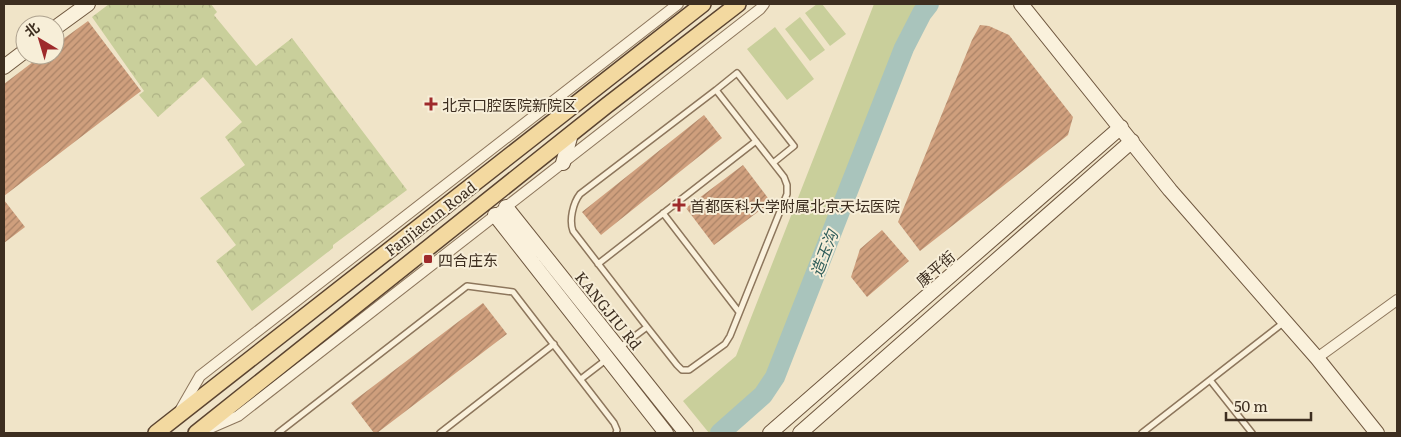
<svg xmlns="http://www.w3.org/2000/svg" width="1401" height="437" viewBox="0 0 1401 437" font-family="Literata,'Noto Sans SC',serif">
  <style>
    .forest { fill: url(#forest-crowns) }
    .green { fill: #c9cf9b }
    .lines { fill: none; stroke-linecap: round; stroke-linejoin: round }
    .river { stroke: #a9c4bc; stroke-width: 20 }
    .building { fill: url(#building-hatch) }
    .lane-casing { stroke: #8d765c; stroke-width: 8 }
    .street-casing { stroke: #8d765c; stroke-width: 12 }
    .secondary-casing { stroke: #6f573f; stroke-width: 16 }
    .primary-casing { stroke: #5b4430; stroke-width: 18 }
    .lane { stroke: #faf1dc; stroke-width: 5 }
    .street { stroke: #faf1dc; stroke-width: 10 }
    .secondary { stroke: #faf1dc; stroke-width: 14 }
    .primary { stroke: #f3d9a0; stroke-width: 15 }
    .poi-dot { fill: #9e2a2b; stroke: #f7eed8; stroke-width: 2 }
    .labels { text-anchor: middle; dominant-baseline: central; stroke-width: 4; stroke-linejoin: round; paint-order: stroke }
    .poi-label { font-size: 15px; fill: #3d2e20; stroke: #f7eed8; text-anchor: start }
    .street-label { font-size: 15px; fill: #3d2e20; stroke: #f7eed8 }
    .water-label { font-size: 16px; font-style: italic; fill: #2f5d5a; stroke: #f7eed8 }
  </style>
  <defs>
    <pattern id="forest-crowns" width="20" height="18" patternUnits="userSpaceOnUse" patternTransform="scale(1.25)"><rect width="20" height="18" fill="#c9cf9b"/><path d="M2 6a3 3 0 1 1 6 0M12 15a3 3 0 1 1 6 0" fill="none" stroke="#aeb285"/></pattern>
    <pattern id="building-hatch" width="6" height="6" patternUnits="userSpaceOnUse" patternTransform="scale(1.25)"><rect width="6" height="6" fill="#cf9f7d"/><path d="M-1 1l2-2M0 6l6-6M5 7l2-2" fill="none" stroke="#a98266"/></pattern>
  </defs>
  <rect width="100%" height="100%" fill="#f0e4c8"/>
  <!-- forest -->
  <path class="forest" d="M109,4H211L217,12L214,15L256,66L292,38L407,190L333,245V248L252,311L216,261L236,245L200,198L245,165L225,137L242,122L203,77L158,117L139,95L144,91L92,17Z"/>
  <!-- green -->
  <path class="green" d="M817,4H822L846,34L830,46L805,13Z
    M874,4H919L901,33L769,375L759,388L709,433L683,401L736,356Z
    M800,17L825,50L810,61L785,29Z
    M775,27L814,79L787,100L747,49Z"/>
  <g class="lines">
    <!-- river -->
    <path class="river" d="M720,433L763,395L775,377L904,48L922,13L929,4"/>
  </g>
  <!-- building -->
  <path class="building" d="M88,21L141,91L4,196V84L42,55H55V45Z
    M980,25L989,26L1009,35L1073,117L1068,135L920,251L898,222L972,40Z
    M704,115L722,138L601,235L582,212Z
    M743,165L771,202L714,245L686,208Z
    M4,200L25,227L4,243Z
    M882,230L909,261L867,297L851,277L860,249Z
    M483,303L507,334L377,433H374L351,403Z"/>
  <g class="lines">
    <defs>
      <path id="lane" d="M716,90L737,73L794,146L773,163
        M663,213L739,312
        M598,264L756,141
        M619,348L647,327L677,365L682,370H689L725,344L730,336L787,194V185L784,177L716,90L580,194C573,203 569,220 573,231L647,327
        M581,379L607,359
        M1210,380L1252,433
        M278,433L467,286L513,292L614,423L617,430L616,433
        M440,433L554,344
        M1142,433L1283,323"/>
      <path id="street" d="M1317,358L1397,300
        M181,409L200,376L678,4
        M208,429L238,416L760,9L764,4"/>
      <path id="secondary" d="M1021,4L1170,190L1317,358L1377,433
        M55,28L88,4
        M4,67L25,51
        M563,163L571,134
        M506,207L686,433
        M495,215L666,433
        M770,433L1121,127
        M800,433L1132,141"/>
      <path id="primary" d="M156,433L703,4
        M196,433L606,106L738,4"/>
    </defs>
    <!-- lane casing -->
    <use href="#lane" class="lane-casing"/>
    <!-- street casing -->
    <use href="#street" class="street-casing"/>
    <!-- secondary casing -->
    <use href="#secondary" class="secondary-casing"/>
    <!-- primary casing -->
    <use href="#primary" class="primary-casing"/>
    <!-- lane -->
    <use href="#lane" class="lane"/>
    <!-- street -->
    <use href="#street" class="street"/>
    <!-- secondary -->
    <use href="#secondary" class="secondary"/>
    <!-- primary -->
    <use href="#primary" class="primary"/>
  </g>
  <!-- markers -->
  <g class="poi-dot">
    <path d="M428.5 96.5h5v5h5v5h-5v5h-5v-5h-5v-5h5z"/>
    <path d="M676.5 197.5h5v5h5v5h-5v5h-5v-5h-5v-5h5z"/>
    <rect x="423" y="254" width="10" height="10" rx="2.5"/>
  </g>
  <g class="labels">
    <!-- poi labels -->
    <g class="poi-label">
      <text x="442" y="104">北京口腔医院新院区</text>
      <text x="690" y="205">首都医科大学附属北京天坛医院</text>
      <text x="438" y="259">四合庄东</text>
    </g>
    <!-- street labels -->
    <g class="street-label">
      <text transform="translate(430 218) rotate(-38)">Fanjiacun Road</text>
      <text transform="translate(935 268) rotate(-41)">康平街</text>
      <text transform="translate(609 310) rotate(51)">KANGJIU Rd</text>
    </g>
    <!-- water labels -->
    <g class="water-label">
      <text transform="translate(823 253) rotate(-69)">造玉沟</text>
    </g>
  </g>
  <!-- border -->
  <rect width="1401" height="437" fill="none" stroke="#3d2e20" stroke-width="10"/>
  <!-- north arrow -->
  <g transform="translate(40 40) rotate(322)"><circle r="24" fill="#f7eed8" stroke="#ada18e"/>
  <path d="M0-4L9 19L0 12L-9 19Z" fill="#9e2a2b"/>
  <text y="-8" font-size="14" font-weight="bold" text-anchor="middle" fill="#3d2e20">北</text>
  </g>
  <!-- scale -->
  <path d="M1226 412v8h85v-8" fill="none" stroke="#3d2e20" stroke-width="2.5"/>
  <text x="1234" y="412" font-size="15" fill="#3d2e20" stroke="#f7eed8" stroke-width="4" paint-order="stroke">50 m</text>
</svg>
